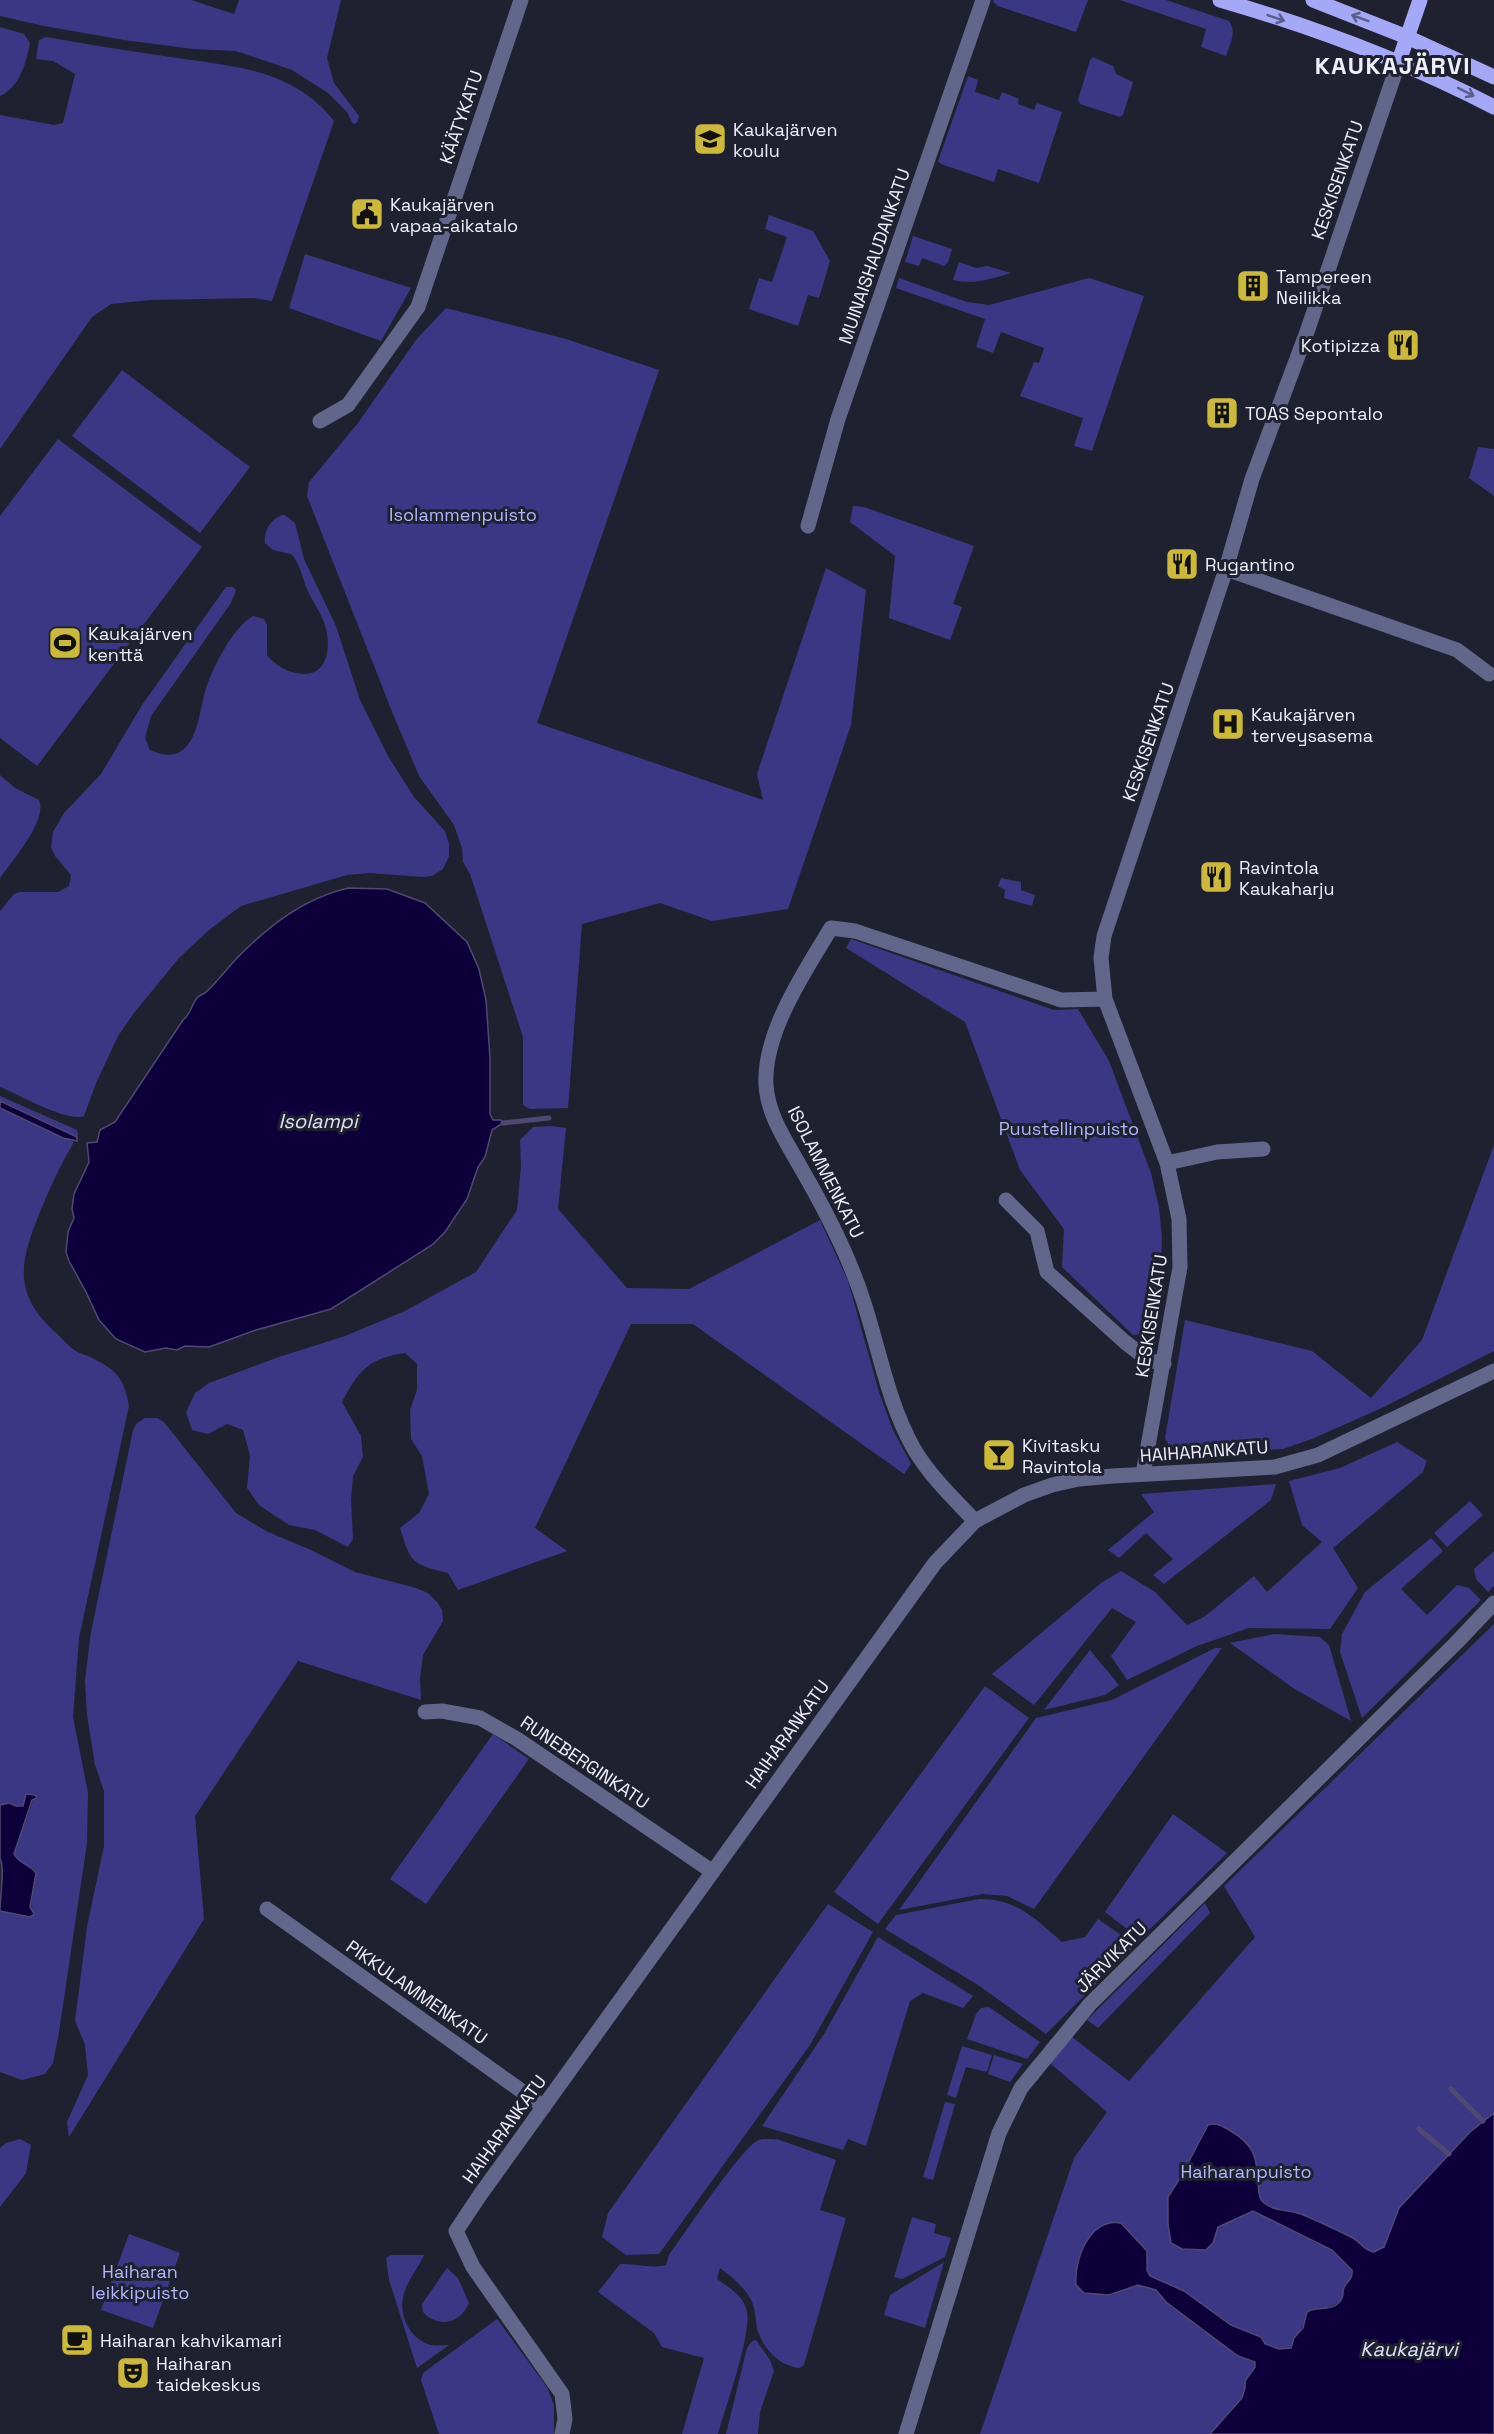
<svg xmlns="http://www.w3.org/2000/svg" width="1494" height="2434" viewBox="0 0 1494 2434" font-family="'Space Grotesk',sans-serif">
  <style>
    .green { fill: #3b3784 }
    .water { fill: #0d003a; stroke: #504873; stroke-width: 1.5 }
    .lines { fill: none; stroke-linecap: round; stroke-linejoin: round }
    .stream { stroke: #504873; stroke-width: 5 }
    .minor { stroke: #63668b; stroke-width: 15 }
    .major { stroke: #a4a8f6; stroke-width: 15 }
    .oneway { stroke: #5b5e89 }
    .labels { text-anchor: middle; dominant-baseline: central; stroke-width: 6; stroke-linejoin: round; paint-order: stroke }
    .street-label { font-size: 18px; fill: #eeeff9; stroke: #202130 }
    .poi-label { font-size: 18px; fill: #eeeff9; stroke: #202130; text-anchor: start }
    .park-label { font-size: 18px; fill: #b2b7fb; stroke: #202130 }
    .water-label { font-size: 20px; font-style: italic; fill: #dee0f7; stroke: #202130 }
    .district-label { font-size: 24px; font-weight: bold; letter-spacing: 1.5px; fill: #eeeff9; stroke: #202130 }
  </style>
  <rect width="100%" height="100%" fill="#202130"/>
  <!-- green -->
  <path class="green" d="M0,0H191L234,14L239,0H341L327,58L334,83L359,116L357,123L353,124L347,112L328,93L292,70L236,51L193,49L124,40L44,26L0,16Z
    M994,0H1088L1076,32L998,6L993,2Z
    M1120,0H1166L1229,21C1237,32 1230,44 1226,56L1201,47L1206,29Z
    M0,27L24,34L30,43C26,63 20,87 0,96Z
    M46,37C85,44 124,50 164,56C226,66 291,66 334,121L272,301L254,298L150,300L111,304L92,317L0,449V115L54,125L63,123L75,74L53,61L36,59L39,40Z
    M1093,57L1113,66L1116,74L1133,82L1123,115L1120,117L1080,104L1078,100L1090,60Z
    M968,76L978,80L975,92L999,100L1002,92L1019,99L1018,104L1034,110L1037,103L1062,112L1039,183L998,169L994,182L941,164L938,161Z
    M769,215L813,231L830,261L819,298L808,295L798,326L749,309L759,278L772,282L787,237L765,229Z
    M913,236L952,249L948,262L944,266L922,258L919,266L905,262Z
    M305,254L411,288L381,341L289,308Z
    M959,262L976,268L987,266L1011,273C990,279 975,285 953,280Z
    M899,278L967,302L989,305L1089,278L1144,296L1092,451L1074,446L1083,418L1020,396L1034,362L1039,363L1044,348L1001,332L993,353L976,347L985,319L896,288Z
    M446,308L566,339L659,370L537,723L763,800L757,774L826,568L866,590L851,725L788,909L712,921L660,903L582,924L568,1108L530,1109L523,1105V1037L470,874L463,862L462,848L454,825L419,776L393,714L307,496L309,482L358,423L416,340Z
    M122,370L250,467L200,533L72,436Z
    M58,439L202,547L37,766L0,738V516Z
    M1478,447L1494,449V496L1469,478Z
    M853,506L864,507L974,546L953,604L962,607L950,640L889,618L895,556L850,522Z
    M282,515H285L295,523L304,559L336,626L360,700L388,756L414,797L445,831L449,844V856L443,869L432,876L423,877L369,873L347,875L241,906L209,930L179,958L134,1013L118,1036L96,1083L84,1116C68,1123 18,1094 0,1087V911L14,894L19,892H58L69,886L71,875L55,856L51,847L53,832L64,813L101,774L142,705L226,587H233L236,590L231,603L151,716L145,738L150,750C161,755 175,758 185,748C198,736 200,709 205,692C211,670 233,627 253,616L264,619L267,625V655C276,666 288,673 303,674C327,675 331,649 326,629C323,615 312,601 306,587C302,576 300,563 291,554L273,550L265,543C264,530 270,520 282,515Z
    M0,775L15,788L39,800C48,820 12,861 0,878Z
    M1001,878L1021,882V890L1035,895L1032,906L1004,898L1005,890L998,886Z
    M851,939L1054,1010L1078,1009L1109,1061L1151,1173L1159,1208L1162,1238L1161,1266L1150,1328L1145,1334L1133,1335L1062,1267L1064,1229L1020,1170L965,1022L846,948Z
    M0,1096L77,1130L78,1135L77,1137L0,1101Z
    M0,1108L74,1142C60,1165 50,1188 40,1212C20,1261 12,1293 55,1332C62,1338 68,1346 76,1351C81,1354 87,1355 92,1358C117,1370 124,1378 129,1406L79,1638L73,1717L88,1793L87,1843L59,2032L53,2063L45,2074L22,2080L0,2072V1911L31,1917L33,1915C27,1900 39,1885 34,1869L19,1861L14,1854L35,1795H30L23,1806H16L9,1803L0,1805Z
    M551,1126L566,1128L558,1209L627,1288L689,1289L820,1220L848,1281L879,1392L893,1430L911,1464L904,1474L693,1324H631L535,1528L567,1551L458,1590L448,1573C411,1564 411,1563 400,1528L419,1513L429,1494L422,1456L411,1439L410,1410L417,1390V1364L405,1353C369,1358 359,1370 342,1402L361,1436L363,1457L353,1476L351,1500L353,1539L348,1547L315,1530L289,1525L259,1505L247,1488L250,1455L243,1430L227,1424L208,1434L192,1430L186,1412L195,1393L209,1383L276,1358L345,1336L405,1311L476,1272L517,1210L521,1166L520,1140L533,1127Z
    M1494,1145V1351L1386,1406L1312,1439L1283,1449L1175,1456L1165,1438L1185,1320L1312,1351L1371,1398L1422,1340Z
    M145,1418H157L164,1422L236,1513L268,1532L311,1550L355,1572L416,1588L428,1593L437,1602L442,1610L443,1621L423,1655L420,1678L421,1700L298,1661L195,1816L204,1919L69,2137L67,2122L88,2075L85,2045L75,2021L87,1927L104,1846V1791L95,1765L87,1715L85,1680L91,1632L133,1430L137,1423Z
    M1397,1442L1427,1461L1423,1472L1333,1548L1358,1588L1330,1629L1249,1628L1197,1646L1127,1680L1111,1656L1136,1622L1112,1608L1034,1705L992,1674L1101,1583L1121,1571L1155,1592L1187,1625L1204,1617L1254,1576L1267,1592L1322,1542L1302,1525L1289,1481L1340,1468Z
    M1276,1484L1271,1500L1164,1584L1153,1575L1173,1559L1146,1533L1119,1558L1108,1550L1154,1512L1141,1494Z
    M1470,1501L1483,1515L1447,1547L1434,1533Z
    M1431,1538L1443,1551L1401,1589L1427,1615L1457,1585L1469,1588L1481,1600L1362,1718L1340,1652L1342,1634L1365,1592Z
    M1494,1551V1586L1488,1592L1476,1579L1474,1569Z
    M1494,1624V2113L1470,2132L1399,2208L1384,2247L1381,2250L1371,2253L1344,2287L1342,2299C1329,2311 1317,2305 1306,2314C1305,2327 1296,2334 1293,2346L1287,2349H1279L1245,2381C1247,2402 1223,2419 1210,2434H980L1074,2158L1107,2112L1050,2063L1072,2037L1129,2081L1255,1937L1224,1886Z
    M1274,1634L1320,1637L1329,1645L1351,1721L1293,1688L1230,1643Z
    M1215,1648H1222L1034,1909L1007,1896L983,1894L899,1910L1036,1718L1112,1700Z
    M1090,1650L1119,1685L1105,1695L1044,1710Z
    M985,1686L1029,1718L878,1924L834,1892Z
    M493,1734L529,1759L426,1904L390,1879Z
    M1173,1814L1227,1853L1140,1939L1105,1912Z
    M979,1899C1016,1898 1035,1919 1062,1942L1085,1937L1098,1919L1135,1945L1046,2034L978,1985L885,1929L896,1915Z
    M1205,1903L1210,1913L1098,2028L1087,2020Z
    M828,1904L873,1932L810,2045L659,2254L626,2255L602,2237L608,2213Z
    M878,1937L973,1996L963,2008L923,1993L910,2001L866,2146L848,2139L843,2150L762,2126L824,2034Z
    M989,2007L1040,2042L1027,2059L967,2039L976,2014L981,2008Z
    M962,2046L992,2055L987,2072L966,2067L956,2098L947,2095Z
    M994,2055L1023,2064L1010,2082L988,2074Z
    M945,2102L955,2104L933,2180L923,2177Z
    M20,2139L31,2145L26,2173L0,2207V2148L6,2143Z
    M777,2139L836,2160L820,2210L846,2218L804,2365L800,2368C782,2367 765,2351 759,2334C754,2322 757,2309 750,2298C743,2286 731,2276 720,2268L717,2279C727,2286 742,2295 746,2308C754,2330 725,2408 718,2434H682L704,2358L662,2347L654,2333L598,2292L620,2264C636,2263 651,2269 666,2265L669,2255C682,2237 744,2144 759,2140C764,2138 772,2140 777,2139Z
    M912,2217L936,2224L934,2233L951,2238L945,2257L902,2279L894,2277Z
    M129,2234L180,2253L153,2328L101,2310Z
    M391,2255H424C418,2269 406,2282 403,2297C399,2317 411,2340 431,2345C436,2346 444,2345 449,2345L417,2368L389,2280L386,2258Z
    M944,2262L925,2328L884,2315L890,2295Z
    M447,2268L458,2278L469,2303C461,2323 439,2329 423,2312L422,2304Z
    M497,2319L547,2387L554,2405V2434H439L421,2380L423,2373Z
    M756,2340L770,2360L774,2371L760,2412L758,2434H726L747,2348L752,2341Z"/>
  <!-- water -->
  <path class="water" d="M348,888L387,889L425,903L467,942L479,969L486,1000L490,1058V1114L493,1120H501L503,1123L492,1130L485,1157L478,1167L467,1199L445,1232L432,1245L331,1309L256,1330L209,1347L185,1346L177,1350L166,1348L145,1352L116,1339L99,1320L86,1292L69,1261L66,1252L68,1232L74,1218L72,1209L74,1194L89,1162L87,1143L97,1142L100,1130L115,1122L183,1020C192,1013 191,1004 198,997C199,996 205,993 206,992C218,981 228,967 240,955C271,924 305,898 348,888Z
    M0,1101L77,1137V1141L63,1138L0,1108Z
    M26,1794L35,1795L37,1798L32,1800L14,1854C19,1864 30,1864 36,1873L30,1907L34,1914L30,1917L0,1911C0,1897 5,1868 0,1858V1805L9,1803L16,1806H23Z
    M1494,2113V2434H1210L1242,2398L1245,2388V2381L1255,2367V2362L1238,2356L1166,2302L1156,2290L1138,2285L1109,2295L1084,2293L1076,2285C1074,2260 1089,2218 1121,2223L1147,2251V2270L1150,2276L1184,2291L1231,2325L1261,2337L1265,2344L1279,2349L1291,2348L1294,2338L1303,2328L1307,2312C1317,2306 1336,2312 1342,2298C1344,2294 1342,2291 1344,2288C1347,2280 1353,2280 1352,2270L1332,2250L1253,2211L1218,2227L1213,2243L1206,2250L1182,2249L1171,2243L1168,2224V2197L1180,2178L1208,2125C1216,2122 1222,2126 1229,2130C1254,2144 1257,2157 1258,2183C1259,2189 1258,2196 1262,2201C1272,2212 1288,2209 1301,2214C1318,2221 1335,2229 1351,2237C1360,2241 1364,2251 1374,2252L1384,2247L1399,2208L1470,2132Z"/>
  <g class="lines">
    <!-- stream -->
    <path class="stream" d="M503,1123L549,1118
      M1451,2089L1483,2121
      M1419,2129L1449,2154"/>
    <!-- minor -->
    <path class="minor" d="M320,421L348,405L418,307L521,0
      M808,526L838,419L983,0
      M1226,569L1457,650L1489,674
      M1167,1163L1217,1152L1263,1149
      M1006,1200L1037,1231L1047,1272L1125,1342L1148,1360L1164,1364
      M1143,1474L1180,1267L1179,1219L1167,1163L1105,999L1101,958L1104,936L1226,569L1252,479L1308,329L1399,61
      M975,1521C953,1498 930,1476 914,1449C888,1403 880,1352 864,1303C849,1255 826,1211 801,1168C786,1141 768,1116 766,1085C763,1033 805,971 831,928L855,931L1061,1000L1105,999
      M425,1712L442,1711L480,1718L517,1739L713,1872
      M267,1909L544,2107
      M562,2434L565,2419L562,2394L473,2267L456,2231L480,2195L935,1563L975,1521L1024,1495L1052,1485L1079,1479L1113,1476L1275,1467L1318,1455L1494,1371
      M906,2434L999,2133L1021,2088L1090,2004L1456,1643L1494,1603"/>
    <!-- major -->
    <path class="major" d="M1220,0C1314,27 1407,62 1494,107
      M1313,0L1407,37L1494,77
      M1399,61L1420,0"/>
  </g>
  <!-- one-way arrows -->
  <defs><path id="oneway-shaft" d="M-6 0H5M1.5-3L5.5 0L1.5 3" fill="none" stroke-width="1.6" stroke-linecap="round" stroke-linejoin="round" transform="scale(1.5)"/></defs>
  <g class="oneway">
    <use href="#oneway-shaft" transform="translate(1276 18) rotate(19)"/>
    <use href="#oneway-shaft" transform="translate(1360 18) rotate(-159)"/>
    <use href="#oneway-shaft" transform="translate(1466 92) rotate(27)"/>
  </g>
  <!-- icons -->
  <defs>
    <symbol id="school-square" viewBox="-11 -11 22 22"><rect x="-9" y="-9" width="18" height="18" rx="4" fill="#ccb939" stroke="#202130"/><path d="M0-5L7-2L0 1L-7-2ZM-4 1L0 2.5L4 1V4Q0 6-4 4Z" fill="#111"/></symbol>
    <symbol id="civic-square" viewBox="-11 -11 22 22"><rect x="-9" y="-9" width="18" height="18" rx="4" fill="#ccb939" stroke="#202130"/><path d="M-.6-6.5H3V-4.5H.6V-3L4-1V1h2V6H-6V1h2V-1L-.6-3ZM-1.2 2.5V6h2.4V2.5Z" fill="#111"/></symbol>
    <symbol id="building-square" viewBox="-11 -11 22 22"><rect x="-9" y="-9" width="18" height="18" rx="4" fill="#ccb939" stroke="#202130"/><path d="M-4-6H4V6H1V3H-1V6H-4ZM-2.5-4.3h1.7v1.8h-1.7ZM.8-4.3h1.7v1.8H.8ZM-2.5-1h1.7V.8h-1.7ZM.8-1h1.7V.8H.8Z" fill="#111"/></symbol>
    <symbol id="restaurant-square" viewBox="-11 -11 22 22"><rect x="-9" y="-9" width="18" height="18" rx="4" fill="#ccb939" stroke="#202130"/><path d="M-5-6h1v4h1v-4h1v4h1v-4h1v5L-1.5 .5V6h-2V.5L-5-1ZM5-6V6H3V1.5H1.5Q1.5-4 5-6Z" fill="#111"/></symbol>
    <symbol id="stadium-square" viewBox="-11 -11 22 22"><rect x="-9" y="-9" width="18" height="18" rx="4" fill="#ccb939" stroke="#202130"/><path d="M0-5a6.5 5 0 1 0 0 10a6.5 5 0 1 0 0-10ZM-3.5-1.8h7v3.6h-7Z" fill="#111"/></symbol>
    <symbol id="hospital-square" viewBox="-11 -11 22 22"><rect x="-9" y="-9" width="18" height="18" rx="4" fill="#ccb939" stroke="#202130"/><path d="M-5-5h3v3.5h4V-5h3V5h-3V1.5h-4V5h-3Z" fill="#111"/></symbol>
    <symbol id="bar-square" viewBox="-11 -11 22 22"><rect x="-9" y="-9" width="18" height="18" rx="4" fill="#ccb939" stroke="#202130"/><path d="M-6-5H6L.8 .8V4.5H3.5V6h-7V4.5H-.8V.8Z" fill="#111"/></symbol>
    <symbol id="cafe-square" viewBox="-11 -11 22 22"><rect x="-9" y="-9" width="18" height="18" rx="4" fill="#ccb939" stroke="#202130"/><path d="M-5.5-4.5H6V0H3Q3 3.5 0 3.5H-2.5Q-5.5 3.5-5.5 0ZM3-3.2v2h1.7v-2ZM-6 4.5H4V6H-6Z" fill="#111"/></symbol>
    <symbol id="theatre-square" viewBox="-11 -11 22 22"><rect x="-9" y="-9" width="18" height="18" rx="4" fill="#ccb939" stroke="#202130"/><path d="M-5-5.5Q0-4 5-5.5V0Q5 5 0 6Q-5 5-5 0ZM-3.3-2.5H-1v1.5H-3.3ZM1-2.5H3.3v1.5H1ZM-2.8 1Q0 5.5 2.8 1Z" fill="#111"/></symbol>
  </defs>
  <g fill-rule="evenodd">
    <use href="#school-square" x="691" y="120" width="38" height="38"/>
    <use href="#civic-square" x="348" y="195" width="38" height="38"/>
    <use href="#building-square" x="1234" y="267" width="38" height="38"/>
    <use href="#restaurant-square" x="1384" y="326" width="38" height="38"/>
    <use href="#building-square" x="1203" y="394" width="38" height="38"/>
    <use href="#restaurant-square" x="1163" y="545" width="38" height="38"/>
    <use href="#stadium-square" x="46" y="624" width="38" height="38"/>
    <use href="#hospital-square" x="1209" y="705" width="38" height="38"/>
    <use href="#restaurant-square" x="1197" y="858" width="38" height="38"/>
    <use href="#bar-square" x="980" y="1436" width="38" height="38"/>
    <use href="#cafe-square" x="58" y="2321" width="38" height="38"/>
    <use href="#theatre-square" x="114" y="2354" width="38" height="38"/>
  </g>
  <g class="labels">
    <!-- street labels -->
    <g class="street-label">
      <text transform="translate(461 117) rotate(-71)">KÄÄTYKATU</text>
      <text transform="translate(1337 180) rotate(-71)">KESKISENKATU</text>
      <text transform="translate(874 256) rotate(-71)">MUINAISHAUDANKATU</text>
      <text transform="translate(1148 742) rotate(-71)">KESKISENKATU</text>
      <text transform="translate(826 1172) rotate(63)">ISOLAMMENKATU</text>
      <text transform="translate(1151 1316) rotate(-81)">KESKISENKATU</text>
      <text transform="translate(1204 1451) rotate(-4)">HAIHARANKATU</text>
      <text transform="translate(787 1734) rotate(-54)">HAIHARANKATU</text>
      <text transform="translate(585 1762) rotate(34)">RUNEBERGINKATU</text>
      <text transform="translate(1111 1957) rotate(-45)">JÄRVIKATU</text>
      <text transform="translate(417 1992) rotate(35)">PIKKULAMMENKATU</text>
      <text transform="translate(504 2129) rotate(-54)">HAIHARANKATU</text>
    </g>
    <!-- poi labels -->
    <g class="poi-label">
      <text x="733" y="129">Kaukajärven<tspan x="733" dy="21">koulu</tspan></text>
      <text x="390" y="204">Kaukajärven<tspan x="390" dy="21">vapaa-aikatalo</tspan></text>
      <text x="1276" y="276">Tampereen<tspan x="1276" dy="21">Neilikka</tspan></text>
      <text x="1380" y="345" text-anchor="end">Kotipizza</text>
      <text x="1245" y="413">TOAS Sepontalo</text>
      <text x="1205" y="564">Rugantino</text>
      <text x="88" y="633">Kaukajärven<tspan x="88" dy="21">kenttä</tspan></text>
      <text x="1251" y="714">Kaukajärven<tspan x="1251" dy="21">terveysasema</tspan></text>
      <text x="1239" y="867">Ravintola<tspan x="1239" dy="21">Kaukaharju</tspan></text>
      <text x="1022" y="1445">Kivitasku<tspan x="1022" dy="21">Ravintola</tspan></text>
      <text x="100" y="2340">Haiharan kahvikamari</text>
      <text x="156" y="2363">Haiharan<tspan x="156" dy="21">taidekeskus</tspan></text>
    </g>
    <!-- park labels -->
    <g class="park-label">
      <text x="463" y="514">Isolammenpuisto</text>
      <text x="1069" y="1128">Puustellinpuisto</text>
      <text x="1246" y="2171">Haiharanpuisto</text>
      <text x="140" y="2271">Haiharan<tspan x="140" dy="21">leikkipuisto</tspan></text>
    </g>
    <!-- water labels -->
    <g class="water-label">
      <text x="318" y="1121">Isolampi</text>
      <text x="1409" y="2349">Kaukajärvi</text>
    </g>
    <!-- district labels -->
    <g class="district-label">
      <text x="1393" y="65">KAUKAJÄRVI</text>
    </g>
  </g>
</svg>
